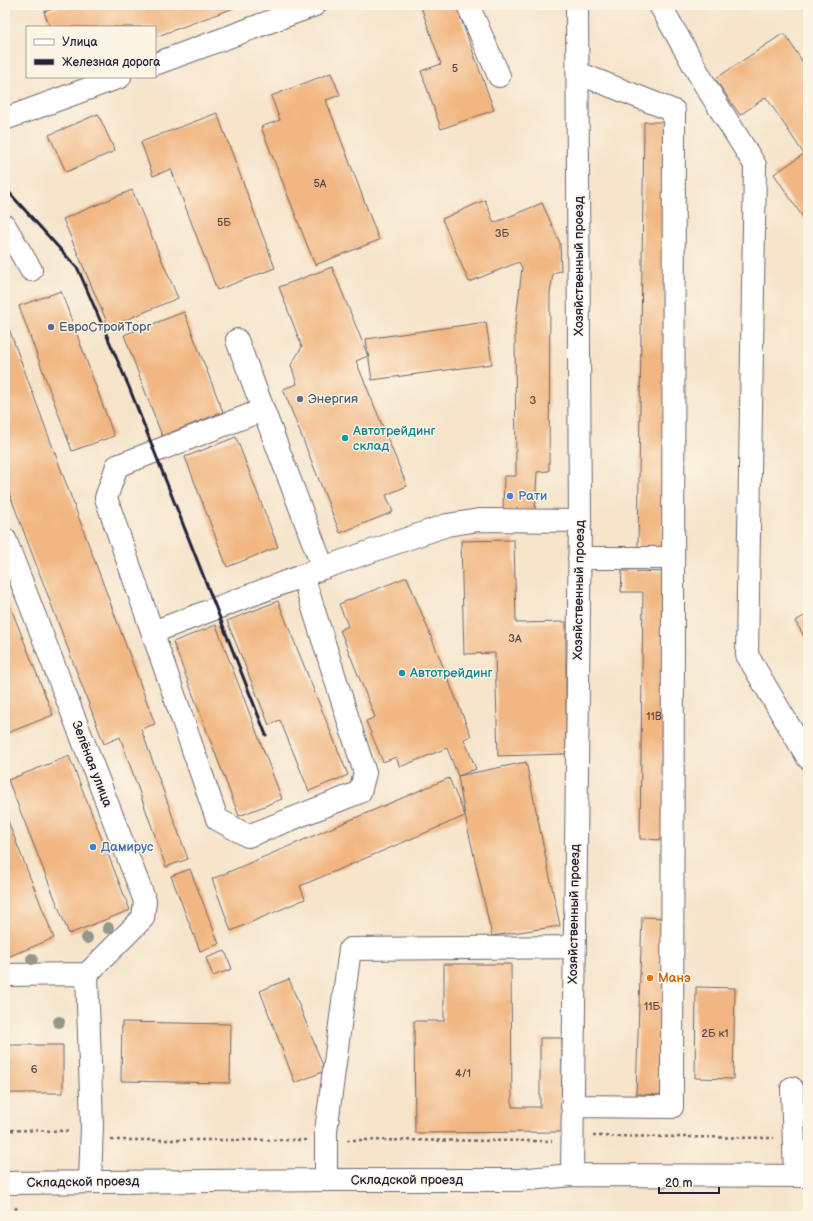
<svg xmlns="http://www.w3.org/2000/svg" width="813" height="1221" viewBox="0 0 813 1221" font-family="'Balsamiq Sans',sans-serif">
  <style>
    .building { fill: #f1b681 }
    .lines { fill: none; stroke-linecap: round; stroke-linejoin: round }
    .minor-casing { stroke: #6c666d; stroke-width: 24 }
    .path { stroke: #6c666d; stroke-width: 2.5; stroke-dasharray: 3 3; stroke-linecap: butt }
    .minor { stroke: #fff; stroke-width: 22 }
    .rail { stroke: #22223b; stroke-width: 3 }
    .tree { fill: #94978a }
    .service-dot { fill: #5c6f8a; stroke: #fcf5e5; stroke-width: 1.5 }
    .culture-dot { fill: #0f9aa8; stroke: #fcf5e5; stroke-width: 1.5 }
    .shop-dot { fill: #3f7fe0; stroke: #fcf5e5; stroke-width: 1.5 }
    .food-dot { fill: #e8710a; stroke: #fcf5e5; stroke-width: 1.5 }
    .labels { text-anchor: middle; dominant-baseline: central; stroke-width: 3; stroke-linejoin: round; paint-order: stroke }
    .number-label { font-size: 11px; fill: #56474c }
    .street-label { font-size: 13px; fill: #22223b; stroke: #fcf5e5 }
    .service-label { font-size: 13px; fill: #4e5e75; stroke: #fcf5e5; text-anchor: start }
    .culture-label { font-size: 13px; fill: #0d838f; stroke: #fcf5e5; text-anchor: start }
    .shop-label { font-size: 13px; fill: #366cbe; stroke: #fcf5e5; text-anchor: start }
    .food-label { font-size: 13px; fill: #c56008; stroke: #fcf5e5; text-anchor: start }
  </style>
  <rect width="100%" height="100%" fill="#fcf5e5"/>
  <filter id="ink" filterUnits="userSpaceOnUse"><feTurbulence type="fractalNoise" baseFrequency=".025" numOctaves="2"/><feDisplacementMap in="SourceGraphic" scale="8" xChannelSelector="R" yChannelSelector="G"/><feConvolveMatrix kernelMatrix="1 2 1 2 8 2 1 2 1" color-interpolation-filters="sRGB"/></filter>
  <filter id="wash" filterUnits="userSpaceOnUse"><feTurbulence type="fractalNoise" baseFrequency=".012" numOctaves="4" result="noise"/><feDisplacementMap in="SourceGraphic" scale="16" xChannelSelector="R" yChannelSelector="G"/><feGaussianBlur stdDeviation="0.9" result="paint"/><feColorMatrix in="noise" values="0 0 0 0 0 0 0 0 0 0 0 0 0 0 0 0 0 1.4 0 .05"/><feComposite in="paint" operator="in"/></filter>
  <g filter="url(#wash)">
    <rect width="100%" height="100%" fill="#f6e4cb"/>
    <g id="blocks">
      <!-- building -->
      <path class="building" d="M62,5H242L155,37V27H50L44,12Z
        M427,5H456L494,110L441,129L421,71L441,64L421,7Z
        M5,31L9,42L5,44Z
        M784,33L808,70V225L774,174L804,154L766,97L740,115L715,79Z
        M331,73L340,95L326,100L379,240L315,265L261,127L280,120L271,96Z
        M217,113L275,268L217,290L171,169L153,176L141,142Z
        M98,114L115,151L66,172L49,135Z
        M644,122H668L662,549H638Z
        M132,190L178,298L109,327L63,219Z
        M485,200L494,223L542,203L560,243L561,271L553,273L550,294L549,471L537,472L535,512L503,511L504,476H516L515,328L522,268L519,262L469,282L442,219Z
        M332,267L368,356L356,361L407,486L386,495L393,512L340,533L283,389L297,384L291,365L302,347L279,287Z
        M61,291L114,436L72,451L19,306Z
        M184,312L223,412L162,436L124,335Z
        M5,318L155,724L141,729L188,859L166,867L120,737L104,744L5,482Z
        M486,322L492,364L372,380L366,339Z
        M236,437L278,547L227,567L185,457Z
        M514,540L516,623L566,622V754L498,756L495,653L464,654L461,541Z
        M622,571L668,572L664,840L640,839L643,592H621Z
        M407,577L471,736L464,739L476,769L458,776L447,748L400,767L396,757L383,762L366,721L375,717L340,630L348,626L339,604Z
        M5,593L53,715L5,734Z
        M278,601L348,775L309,791L280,720L269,725L227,621Z
        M808,614V643L795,621Z
        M216,625L282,799L239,816L173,642Z
        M69,756L130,910L69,934L8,780Z
        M526,762L560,926L492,936L465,816L300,886L305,899L231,931L212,879L449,778L465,816L458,776Z
        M5,814L54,938L5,958Z
        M190,869L219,944L200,951L171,876Z
        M642,917L667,918L661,1095L636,1094Z
        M225,951L232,969L213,976L206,958Z
        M444,964H511L512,1107H540V1038H562V1132L415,1133L414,1021H444Z
        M289,979L325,1071L295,1083L260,991Z
        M696,987L735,988L733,1079L695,1078Z
        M122,1022L231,1024L230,1083L121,1081Z
        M5,1045H63V1093H5Z"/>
    </g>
  </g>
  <g filter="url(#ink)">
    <use href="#blocks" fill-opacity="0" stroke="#6c666d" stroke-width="1"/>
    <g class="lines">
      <defs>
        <path id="minor" d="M468,5L499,76
          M660,5L705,85L755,165L747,655L808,758
          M155,64L315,5
          M5,119L120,77
          M5,226L31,270
          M237,340L323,568
          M263,410L117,466L106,498L217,819L248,836L360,792L365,773L303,576
          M5,539L145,901L143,918L87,974
          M579,558H673
          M153,632L323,568L447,525L479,520L580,521
          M5,975L87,974L92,1125L90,1182
          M792,1088L795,1176
          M572,1106L672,1107L674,111L578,73
          M572,1175L580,521L577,5
          M326,1180V1131L350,949L574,947
          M5,1183L326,1180H518L572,1175L808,1176"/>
      </defs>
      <!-- minor casing -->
      <use href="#minor" class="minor-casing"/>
      <!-- path -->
      <path class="path" d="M5,1130L70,1131
        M593,1136L774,1138
        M111,1140H306
        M347,1140L552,1141
        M16,1216V1204"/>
      <!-- minor -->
      <use href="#minor" class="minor"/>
      <!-- rail -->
      <path class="rail" d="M806,5L808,8
        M5,188L78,269L129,387L266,735"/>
    </g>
    <!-- trees -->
    <g class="tree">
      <circle cx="108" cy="928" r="6"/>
      <circle cx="87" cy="938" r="6"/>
      <circle cx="32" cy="959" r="6"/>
      <circle cx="59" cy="1022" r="6"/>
    </g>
  </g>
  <!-- markers -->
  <g class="service-dot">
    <circle cx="51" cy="327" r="4"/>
    <circle cx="300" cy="399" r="4"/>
  </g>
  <g class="culture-dot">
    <circle cx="345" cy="438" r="4"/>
    <circle cx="402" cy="673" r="4"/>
  </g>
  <g class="shop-dot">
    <circle cx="510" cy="496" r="4"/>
    <circle cx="93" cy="847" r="4"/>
  </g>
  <circle class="food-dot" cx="650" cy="978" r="4"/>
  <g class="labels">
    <!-- number labels -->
    <g class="number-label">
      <text x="455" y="68">5</text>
      <text x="320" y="183">5А</text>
      <text x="224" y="222">5Б</text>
      <text x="502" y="233">3Б</text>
      <text x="533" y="400">3</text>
      <text x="515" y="638">3А</text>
      <text x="654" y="716">11В</text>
      <text x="652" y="1006">11Б</text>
      <text x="715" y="1033">2Б к1</text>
      <text x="34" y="1069">6</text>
      <text x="463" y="1073">4/1</text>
    </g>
    <!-- street labels -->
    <g class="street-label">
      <text transform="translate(579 266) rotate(-90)">Хозяйственный проезд</text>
      <text transform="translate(579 590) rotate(-89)">Хозяйственный проезд</text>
      <text transform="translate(92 764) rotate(69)">Зелёная улица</text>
      <text transform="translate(574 914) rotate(-89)">Хозяйственный проезд</text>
      <text x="407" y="1180">Складской проезд</text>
      <text transform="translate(83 1182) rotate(-1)">Складской проезд</text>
    </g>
    <!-- service labels -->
    <g class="service-label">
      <text x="59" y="327">ЕвроСтройТорг</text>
      <text x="308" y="399">Энергия</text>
    </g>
    <!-- culture labels -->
    <g class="culture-label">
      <text x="353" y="431">Автотрейдинг<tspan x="353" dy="15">склад</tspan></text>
      <text x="410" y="673">Автотрейдинг</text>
    </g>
    <!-- shop labels -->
    <g class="shop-label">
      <text x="518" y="496">Рати</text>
      <text x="101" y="847">Дамирус</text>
    </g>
    <!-- food labels -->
    <g class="food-label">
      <text x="658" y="978">Манэ</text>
    </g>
  </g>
  <!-- margin -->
  <rect width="813" height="1221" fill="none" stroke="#fcf5e5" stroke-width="20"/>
  <!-- legend -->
  <rect x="26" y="26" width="130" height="52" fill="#fcf5e5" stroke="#a5a1a1"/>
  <rect x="34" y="39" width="20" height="6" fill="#ffffff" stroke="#a5a1a1"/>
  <text x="62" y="46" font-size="12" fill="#22223b">Улица</text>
  <rect x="34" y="59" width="20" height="6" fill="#22223b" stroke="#a5a1a1"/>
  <text x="62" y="66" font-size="12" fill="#22223b">Железная дорога</text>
  <!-- scale -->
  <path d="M659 1187v6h60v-6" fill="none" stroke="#22223b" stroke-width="2"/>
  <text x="665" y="1187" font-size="12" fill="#22223b" stroke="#fcf5e5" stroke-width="3" paint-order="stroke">20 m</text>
</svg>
